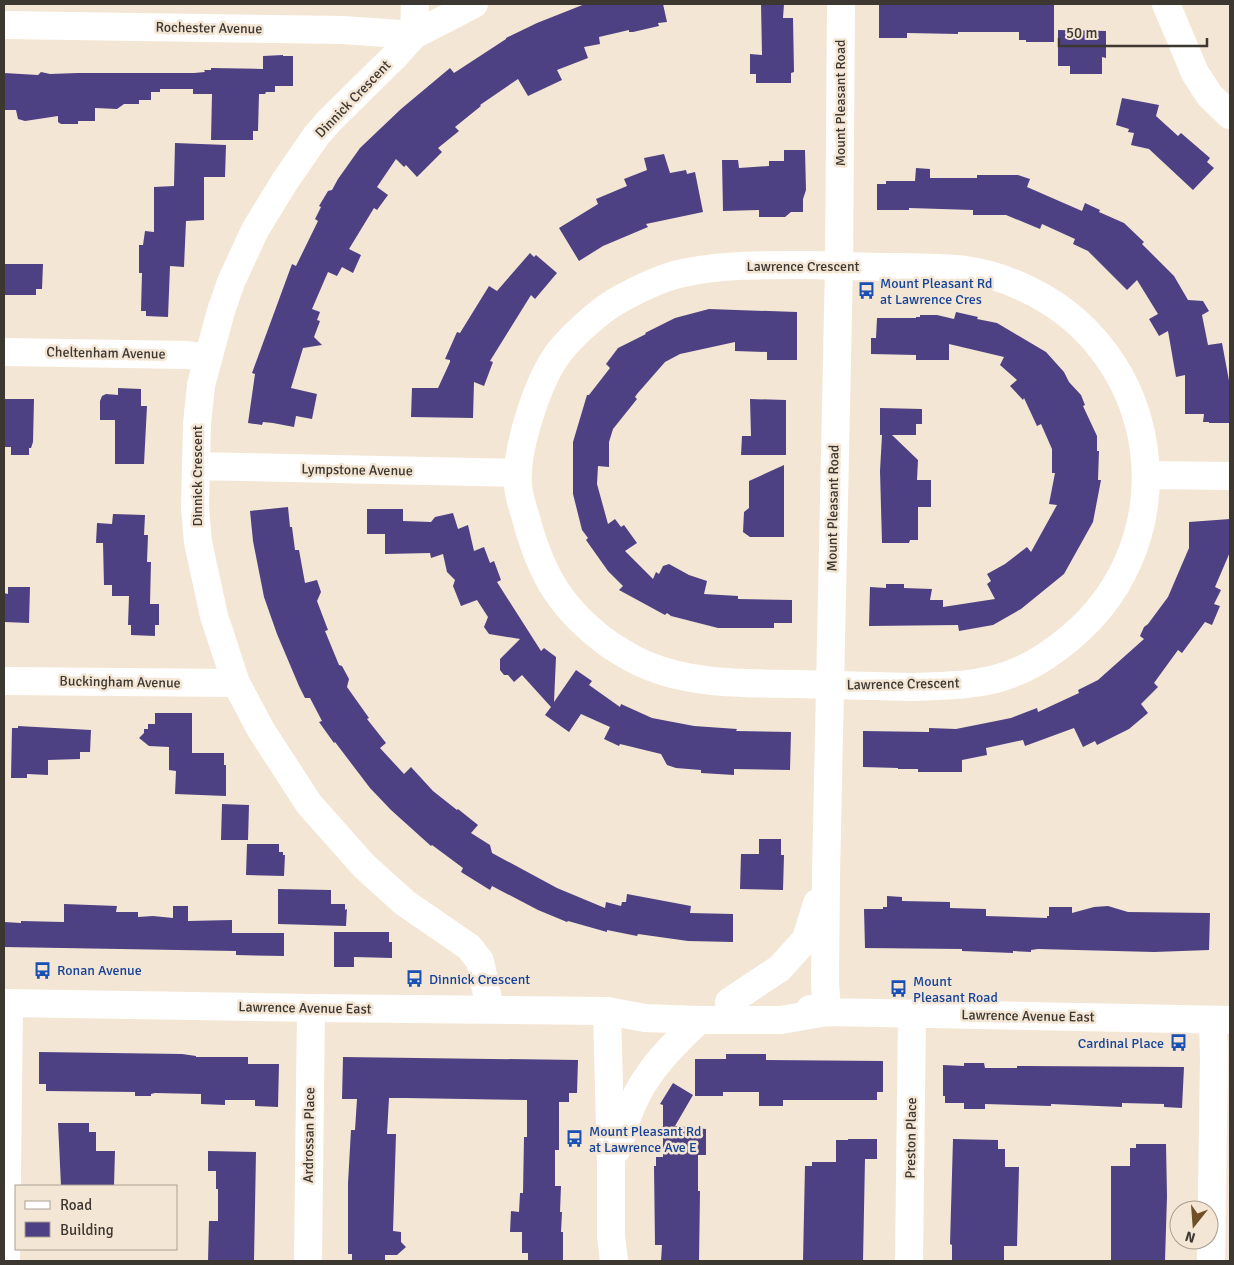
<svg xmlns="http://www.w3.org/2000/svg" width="1234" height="1265" viewBox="0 0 1234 1265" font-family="Signika,sans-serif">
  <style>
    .building { fill: #4d4184 }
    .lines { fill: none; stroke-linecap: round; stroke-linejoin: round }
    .minor { stroke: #fff; stroke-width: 28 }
    .major { stroke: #fff; stroke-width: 28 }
    .labels { text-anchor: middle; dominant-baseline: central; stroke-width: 5; stroke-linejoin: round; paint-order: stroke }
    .street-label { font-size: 14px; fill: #3c3730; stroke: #f4e6d4 }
    .transit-label { font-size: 14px; fill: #164399; stroke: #f4e6d4; text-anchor: start }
  </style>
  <rect width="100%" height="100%" fill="#f4e6d4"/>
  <!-- building -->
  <path class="building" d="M585,4H663L667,22L658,23L659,26L633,32H629V30L599,37L600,44L584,47L588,58L557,70L562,80L528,96L518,79L480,105L481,106L455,127L459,131L438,148L442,152L417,177L406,165L404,167L396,159L377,187L388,195L377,210L374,208L349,249L361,255L353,273L342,267L337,276L328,272L312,309L320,312L317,320L320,321L314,337L322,345L303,348L291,388L317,394L312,419L296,416L294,427L273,423L263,422L262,425L248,423L255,374L252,373L292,264L296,266L318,221L315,219L321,207L319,206L328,191L332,190L338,179L360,148L401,109L450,68L454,73L506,39V38L537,23Z
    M761,4H784L783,18H793L794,72L791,73V83H756V74H750V54L762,55Z
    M879,4H1054V42H1026V40H1019V32H958V34L907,33V38H879Z
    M1058,30L1106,31V58L1102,57V74H1070V66H1058Z
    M283,55V56H293V86H275V92H266L265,94H259L258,131H253V140H211L212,94H193V89H160V92H151V100H139V104H124L117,109L95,108V121H78V124H61L58,122V116L25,121L18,119L16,110H4V73L38,75L41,72L50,74L78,73H194L205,72L204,70H211V68L263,69V56Z
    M1122,98L1159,105L1156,116L1178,136L1181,133L1210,158L1207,162L1214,168L1193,190L1149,149L1131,145L1134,133L1128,132L1129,129L1116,125Z
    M175,143L226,145L225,177H204V220L186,221L184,267L170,266L168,317L146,316V311H141L142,273H139V245H143L145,231L154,232V187L174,186Z
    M784,150H805L806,190L803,199V212H791L785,217H759V210L723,211L722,160H738L739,168L769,166V161H784Z
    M664,154L670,173L686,170L687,174L695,172L703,212L646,224L648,227L603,246L579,261L559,228L598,204L596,199L627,186L624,179L647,170L644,158Z
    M916,168L930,169V178H977V175H1018L1030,179L1027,187L1082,211L1085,203L1100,210L1099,212L1124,223L1144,242L1142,244L1174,276L1188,300L1203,301L1209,311L1202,315L1208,345L1222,343L1230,386V423H1209V422H1203L1204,414H1185V375L1176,377L1168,331L1159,336L1149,319L1158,314L1137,280L1127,290L1088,251L1073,244L1075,239L1042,224L1040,229L1006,215H973V210L909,208V210H877V184H886V181H915Z
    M530,253L534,257L536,255L557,273L535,299L531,295L490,361L493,362L484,386L474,382L473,418L411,417L412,388H438L450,362V360L445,359L457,332L460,333L489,286L497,291Z
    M4,264H43L42,289H36V295H4Z
    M709,309L797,312V360H767V352L735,351V342L680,354L665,362L637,394L635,397L637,399L613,429L609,442V467L598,466L597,484L608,524L615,519L621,527L624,525L637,543L625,551L653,579L656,572L659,574L663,566L669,564L689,575L707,581L704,594L738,596V599L792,600V623H774V628H718L671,616L667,613L665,615L619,590L623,586L608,571L586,540L588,538L582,530L573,494V442L587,395H589L610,368L606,364L618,348L646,334L645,333L675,318Z
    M956,312L978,317L977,319L997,323L1046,352L1064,372L1069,382L1081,395L1085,405L1083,406L1097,436V451H1099L1098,480H1101L1093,522L1064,574L1021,609L993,625L959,631L958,625L869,626L870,587L886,588V584H904V588L932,589L930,600H943V607L995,599L987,584L991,581L987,574L1005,564L1027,547L1031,552L1057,505L1049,504L1055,473H1052V449L1041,424L1037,426L1024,398L1023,400L1010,386L1017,380L1000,365L1004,357L949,344V360H916V355L871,354V338H876L877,318H916V317H920V315H937L954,319Z
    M118,388L141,389V406H147L144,464H115V420H100V401L102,396L106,394L118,395Z
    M4,399H34L33,442L31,448H29V455H11V447H4Z
    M750,399L786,400V455H741L742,436H751Z
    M880,408L922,409V424H916V435H892L918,460L917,480H931V507H918V540H910L909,543H882L880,471L882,435H880Z
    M784,465V537H750L743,532L744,512L749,508V481Z
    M288,507L290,527H292L295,550H299L305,583L317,580L321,592L317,601L328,630L325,631L339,665L342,666L349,679L347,687L369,718L367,719L386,743L380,748L404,774L411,767L433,791L457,810L458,809L478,825L471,833L490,845L492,853L557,888L605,908L606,902L621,906L622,902H626L627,894L691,906L690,913L733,914V942L688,941L638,934L637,936L607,930V932L568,921L567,922L538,910L492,886L490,890L461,872L463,868L432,845L431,846L391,810L370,788L335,742L334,743L319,722L322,721L310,698H305L299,686L277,634L264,597L253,541L250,511Z
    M367,509H403V521L431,522L435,517L453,513L458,529L468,525L474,551L484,547L490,563L494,561L501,580L497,582L541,651L544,648L556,657L554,702L576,670L592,681L589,685L620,707L621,704L652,718L694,726L737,729L736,731L791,732L790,770L734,769V775L701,773V770L676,768L667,765L661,754L620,744L619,746L604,739L610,727L581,714L569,732L545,715L551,707L522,675L514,682L508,675H504L500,670V659L520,639L489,634L484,627L488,617L477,600L461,606L453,586L455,580L447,572L443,554L431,558L430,553L385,554V534H367Z
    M113,514L145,515L144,535H148L147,562H151L150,604H159V625H155V636L131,635V625H128L129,596H112V585H104L103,543H96L97,523L112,524Z
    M1230,519V552L1215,587L1221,590L1214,604L1220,606L1212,625L1205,622L1182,653L1178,650L1154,683L1158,687L1141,704L1148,713L1129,729L1097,745L1095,741L1083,747L1074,728L1025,746L1023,740L986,748L987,755L962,760V772H918V769H898V768L863,767V731L929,732V728L956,729L1011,718L1037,708L1038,712L1079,693L1078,690L1098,680L1144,639L1140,636L1144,627L1148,624L1168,597L1189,548V522Z
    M8,587H30L29,623L4,622V593L8,594Z
    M155,713H192V753H224V765H226V796L175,794L176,771L169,770V747L149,746L139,738L144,733V729H148V724H155Z
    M18,726L91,730L90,752H80V759L48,760V775L27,774V778H11L12,728H18Z
    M222,804L249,805L248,840H221Z
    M759,839H781V855H784L783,890L740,889L741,854H759Z
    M247,844H279V852H283V855H285L284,876L246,875Z
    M278,889L331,890V904H345V910L347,909L346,926L278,924Z
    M887,896L902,897V901L950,902V908L986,909V916L1047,918V916H1049V907H1072V913L1094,907L1108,906L1128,912L1210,913L1209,950L1154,952L1038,949L1031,950V952L1013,951V953L962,951V949L865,948L864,909H883V907H887Z
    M64,904L117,906L116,912H138V917L153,916L173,918V906H188V921L232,920V933H284V956L236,955V951L4,947V922L21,923V921L64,922Z
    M334,932H389V942H392V958L354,957V967H334Z
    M39,1052L182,1054L196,1056V1057H248V1064H279L278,1107L255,1106V1100H225V1105L201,1104V1094L155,1093L151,1094V1096H135V1092L46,1091V1084H39Z
    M726,1054H766V1060L883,1061V1092H877V1100H783V1106H759V1092H723V1096H695V1059H726Z
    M343,1057L578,1060L577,1093H569V1102H559V1150H555V1186H561L560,1212H562L561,1232H563V1261H528V1253H522V1232H510L511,1211L519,1212L520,1193H523L524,1137H527V1100L405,1098H389L387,1134H396L393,1231L401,1232V1242L406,1247L397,1255H385V1261H352V1254H348V1183L351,1130H355L357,1099H342Z
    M964,1063H984L985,1068H1017V1066H1026L1184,1067L1182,1108L1164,1107V1104L1122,1103V1107L1051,1104V1106L985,1104V1109H964V1103H945V1096H943V1065L964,1066Z
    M673,1083L693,1095L675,1126L706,1129V1155H698V1191H700L699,1261H661L662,1245H655L654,1166H656V1157H663V1105L660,1104Z
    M58,1123H89V1132H96V1151H115L114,1186H61Z
    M848,1139H877V1159H865L863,1261H803L805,1166H812V1162H836V1140H848Z
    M953,1139L998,1140V1149H1005V1167H1019L1017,1246H1004V1261H952V1245L950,1244Z
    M1136,1144H1166L1167,1196L1165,1261H1111V1166H1130V1148H1136Z
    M208,1151L256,1152L254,1261H208L209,1221H218V1189H216V1171H208Z"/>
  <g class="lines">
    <!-- minor -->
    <path class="minor" d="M474,4L414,35L396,55L329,121L316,136L285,181L255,230L231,282L221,311L201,385L197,424L195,508L198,542L214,616L236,683L261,730L309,804L364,866L405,903L469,947L480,961L490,1009
      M1166,4L1195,73L1210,96L1230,115
      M4,25L343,30L414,35
      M414,35L415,4
      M812,265C840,266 868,267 897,267C944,268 976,266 1020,286C1163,348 1190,538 1070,638C1052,653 1033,666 1011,674C980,686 944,686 911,687C872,686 834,685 796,684C745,683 693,685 646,665C633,660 621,652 610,645C563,611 542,577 527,522C524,510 519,498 518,486C515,450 538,379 560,351C573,335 597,313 615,302C636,290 659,278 683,273C725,264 769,265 812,265Z
      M4,352L188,355L208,358
      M196,466L518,473
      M1147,475L1230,476
      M4,681L236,683
      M607,1011L611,1164V1236L614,1261
      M617,1149C622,1134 626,1119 632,1105C646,1071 673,1045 699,1020
      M6,1261L9,1003
      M308,1261L311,1008
      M909,1261L912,1014
      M1211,1261L1214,1057L1213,1020"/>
    <!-- major -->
    <path class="major" d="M729,1002L780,968L806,939L817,903
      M4,1003L311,1008L607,1011L645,1018L699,1020H781L827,1012
      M810,1009L827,1012L1230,1020
      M827,1012L825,982L826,875L839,266L841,4"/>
  </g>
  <!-- icons -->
  <defs>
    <symbol id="bus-bare" viewBox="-9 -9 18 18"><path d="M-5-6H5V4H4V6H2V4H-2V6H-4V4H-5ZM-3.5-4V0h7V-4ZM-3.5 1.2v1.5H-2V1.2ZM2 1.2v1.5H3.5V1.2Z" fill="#1a4fb4" stroke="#f4e6d4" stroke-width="2.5" paint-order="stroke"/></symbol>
  </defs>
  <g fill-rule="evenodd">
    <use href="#bus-bare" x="854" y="278" width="25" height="25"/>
    <use href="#bus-bare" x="30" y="958" width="25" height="25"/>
    <use href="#bus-bare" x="402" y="966" width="25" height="25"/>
    <use href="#bus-bare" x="886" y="976" width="25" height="25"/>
    <use href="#bus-bare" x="1166" y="1030" width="25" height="25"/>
    <use href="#bus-bare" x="562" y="1126" width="25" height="25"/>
  </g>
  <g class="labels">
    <!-- street labels -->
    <g class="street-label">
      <text transform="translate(209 28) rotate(1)">Rochester Avenue</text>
      <text transform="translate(353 99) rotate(-46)">Dinnick Crescent</text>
      <text transform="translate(840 103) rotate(-90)">Mount Pleasant Road</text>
      <text x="803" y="266">Lawrence Crescent</text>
      <text transform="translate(106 353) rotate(1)">Cheltenham Avenue</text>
      <text transform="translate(357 470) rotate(1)">Lympstone Avenue</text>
      <text transform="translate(197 476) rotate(-90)">Dinnick Crescent</text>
      <text transform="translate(833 508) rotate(-89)">Mount Pleasant Road</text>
      <text transform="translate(120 682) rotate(1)">Buckingham Avenue</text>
      <text transform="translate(903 684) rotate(-1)">Lawrence Crescent</text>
      <text transform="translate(305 1008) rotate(1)">Lawrence Avenue East</text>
      <text transform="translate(1028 1016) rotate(1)">Lawrence Avenue East</text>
      <text transform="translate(309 1135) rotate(-89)">Ardrossan Place</text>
      <text transform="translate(911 1138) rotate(-89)">Preston Place</text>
    </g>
    <!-- transit labels -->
    <g class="transit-label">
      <text x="880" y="283">Mount Pleasant Rd<tspan x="880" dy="16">at Lawrence Cres</tspan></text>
      <text x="57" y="970">Ronan Avenue</text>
      <text x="429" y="979">Dinnick Crescent</text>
      <text x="913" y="981">Mount<tspan x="913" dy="16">Pleasant Road</tspan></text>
      <text x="1164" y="1043" text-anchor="end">Cardinal Place</text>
      <text x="589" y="1131">Mount Pleasant Rd<tspan x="589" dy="16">at Lawrence Ave E</tspan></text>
    </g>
  </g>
  <!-- border -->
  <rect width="1234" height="1265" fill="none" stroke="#3c3730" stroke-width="10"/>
  <!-- legend -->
  <rect x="15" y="1185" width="162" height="65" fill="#f4e6d4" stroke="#aaa092"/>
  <rect x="25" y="1201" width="25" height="8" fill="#ffffff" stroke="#aaa092"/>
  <text x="60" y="1210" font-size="15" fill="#3c3730">Road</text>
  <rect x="25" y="1222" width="25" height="15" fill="#4d4184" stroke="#aaa092"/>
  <text x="60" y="1235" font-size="15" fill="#3c3730">Building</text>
  <!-- north arrow -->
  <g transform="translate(1194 1225) rotate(197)"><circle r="24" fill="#f4e6d4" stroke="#aaa092"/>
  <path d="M0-4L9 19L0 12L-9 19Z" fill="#705026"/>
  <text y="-8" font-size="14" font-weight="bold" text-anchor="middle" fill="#3c3730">N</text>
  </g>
  <!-- scale -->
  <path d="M1059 38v8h148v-8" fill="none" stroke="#3c3730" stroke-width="2.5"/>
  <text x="1066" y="38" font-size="15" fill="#3c3730" stroke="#f4e6d4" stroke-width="4" paint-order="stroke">50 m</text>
</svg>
